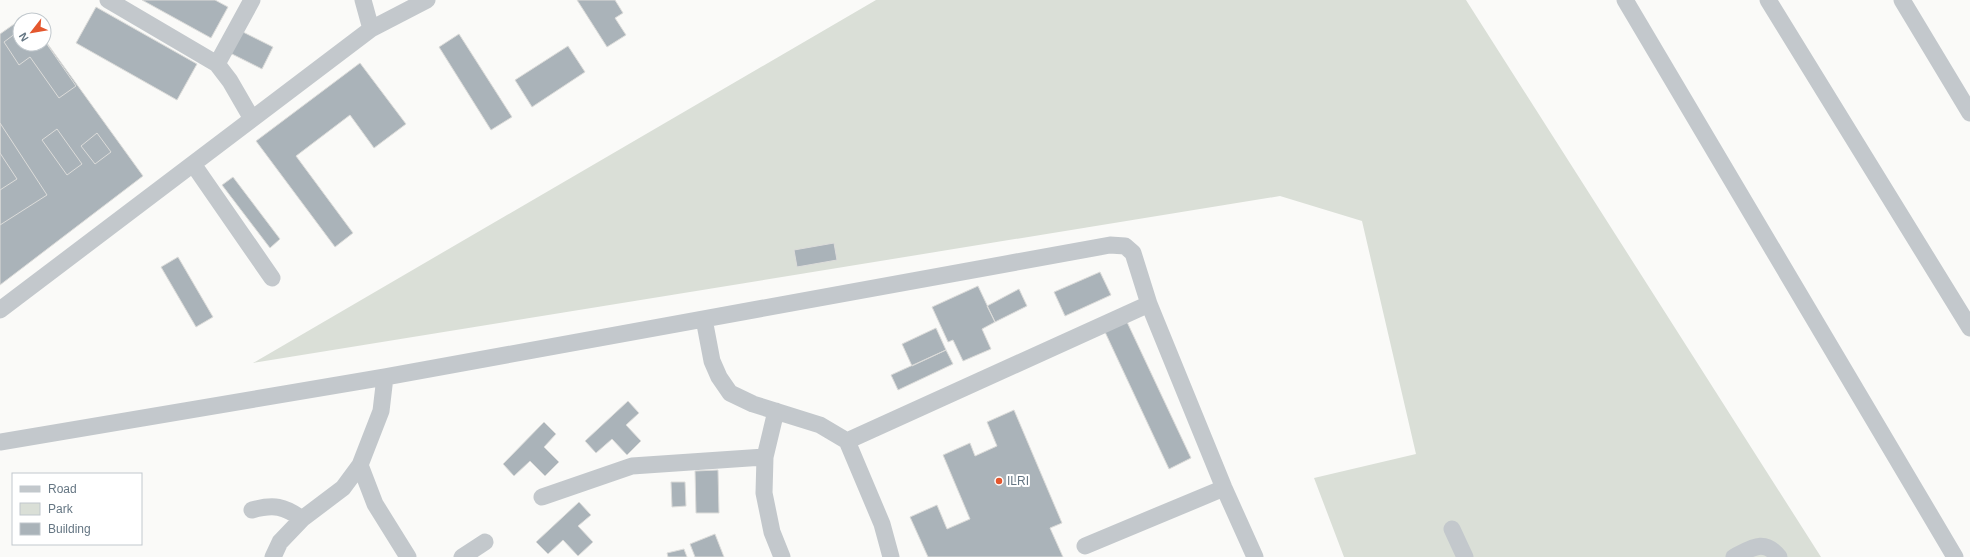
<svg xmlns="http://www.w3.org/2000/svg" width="1970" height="557" viewBox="0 0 1970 557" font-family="Arial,sans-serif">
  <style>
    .green { fill: #dadfd7 }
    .building { fill: #aab3b9; stroke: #dcdcda }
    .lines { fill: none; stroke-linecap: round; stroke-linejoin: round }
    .minor { stroke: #c3c8cc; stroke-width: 17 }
    .poi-dot { fill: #e4572e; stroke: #fff; stroke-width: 1.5 }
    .labels { text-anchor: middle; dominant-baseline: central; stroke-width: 4; stroke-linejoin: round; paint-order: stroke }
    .poi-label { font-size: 12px; fill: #657683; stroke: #fff; text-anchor: start }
  </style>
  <rect width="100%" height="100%" fill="#fafaf8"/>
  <!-- green -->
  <path class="green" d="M876,0H1466L1821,557H1344L1314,478L1416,454L1362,221L1280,196L253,363Z"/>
  <!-- building -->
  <path class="building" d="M142,0H215L228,7L211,38Z
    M577,0H615L623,13L615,18L626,35L607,47Z
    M96,7L197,64L177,100L76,43Z
    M27,15L31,20H20V44H44V39L143,176L0,285V34Z
    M20,30V44H44V40L76,86L59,98L30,57L19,65L4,42Z
    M241,31L273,47L262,69L230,53Z
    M459,34L512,117L491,130L439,47Z
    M568,46L585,72L532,107L515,80Z
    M360,63L406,124L374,148L350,115L296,156L353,233L335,247L256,141Z
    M0,123L47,195L0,225V190L17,179L0,153Z
    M57,129L82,164L67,175L42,140Z
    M97,133L111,152L95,164L81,146Z
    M233,177L280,239L270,248L222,185Z
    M834,243L837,260L797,267L794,250Z
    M178,257L213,317L196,327L161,267Z
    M1100,272L1111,295L1065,316L1054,292Z
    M978,286L995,322L982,329L991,349L963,361L953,340L948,342L932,307Z
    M1019,289L1027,306L995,322L987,306Z
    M1127,322L1191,458L1169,469L1105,332Z
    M936,328L946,350L912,366L902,344Z
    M946,350L953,364L898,390L891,375Z
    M628,401L639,413L626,425L641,441L627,455L612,439L596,453L585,441Z
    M1014,410L1062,523L1050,528L1063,557H928L910,517L937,505L947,529L970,519L943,455L970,443L975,456L997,446L987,422Z
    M544,422L556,434L544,447L559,462L545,476L530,461L514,476L503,464Z
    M718,470L719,513H696L695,471Z
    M671,482H685L686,506L672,507Z
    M579,502L591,515L578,526L593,542L578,556L563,540L548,554L536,542Z
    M715,534L724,557H695L690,544Z
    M684,549L687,557H668L667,553Z"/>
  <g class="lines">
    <!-- minor -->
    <path class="minor" d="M108,0L217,64L230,81L252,119
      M1625,0L1955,557
      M1768,0L1970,328
      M1902,0L1970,113
      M371,29L427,0
      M217,64L252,0
      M193,164L272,278
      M0,310L371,29L363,0
      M704,319L712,361L719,377L730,393L753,404L820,425L847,441L882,524L891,557
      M847,441L1149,304
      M0,442L385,377L1110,245L1125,246L1133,253L1149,304L1224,488L1255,557
      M765,457L776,411
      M360,465L375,504L408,557
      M542,497L632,466L765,457L764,493L772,532L782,557
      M252,510C274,504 284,506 302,519
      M1452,529L1465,557
      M1085,546L1224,488
      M273,557L280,542L302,519L343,488L360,465L381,411L385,377
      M462,557L485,542
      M1734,557C1752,548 1764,538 1779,557"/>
  </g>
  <!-- markers -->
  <circle class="poi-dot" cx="999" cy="481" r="4"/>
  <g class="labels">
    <!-- poi labels -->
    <g class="poi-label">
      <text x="1007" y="481">ILRI</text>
    </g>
  </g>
  <!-- legend -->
  <rect x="12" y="473" width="130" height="72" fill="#ffffff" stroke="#c1c8cd"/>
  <rect x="20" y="486" width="20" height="6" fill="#c3c8cc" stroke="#c1c8cd"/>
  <text x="48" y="493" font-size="12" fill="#657683">Road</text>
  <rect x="20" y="503" width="20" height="12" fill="#dadfd7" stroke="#c1c8cd"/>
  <text x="48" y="513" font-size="12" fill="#657683">Park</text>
  <rect x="20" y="523" width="20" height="12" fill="#aab3b9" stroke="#c1c8cd"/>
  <text x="48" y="533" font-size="12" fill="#657683">Building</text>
  <!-- north arrow -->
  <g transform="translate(32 32) rotate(239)"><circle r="19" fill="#ffffff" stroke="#c1c8cd"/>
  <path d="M0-3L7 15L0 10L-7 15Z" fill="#e4572e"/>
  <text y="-6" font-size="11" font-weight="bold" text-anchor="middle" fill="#657683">N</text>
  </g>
</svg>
